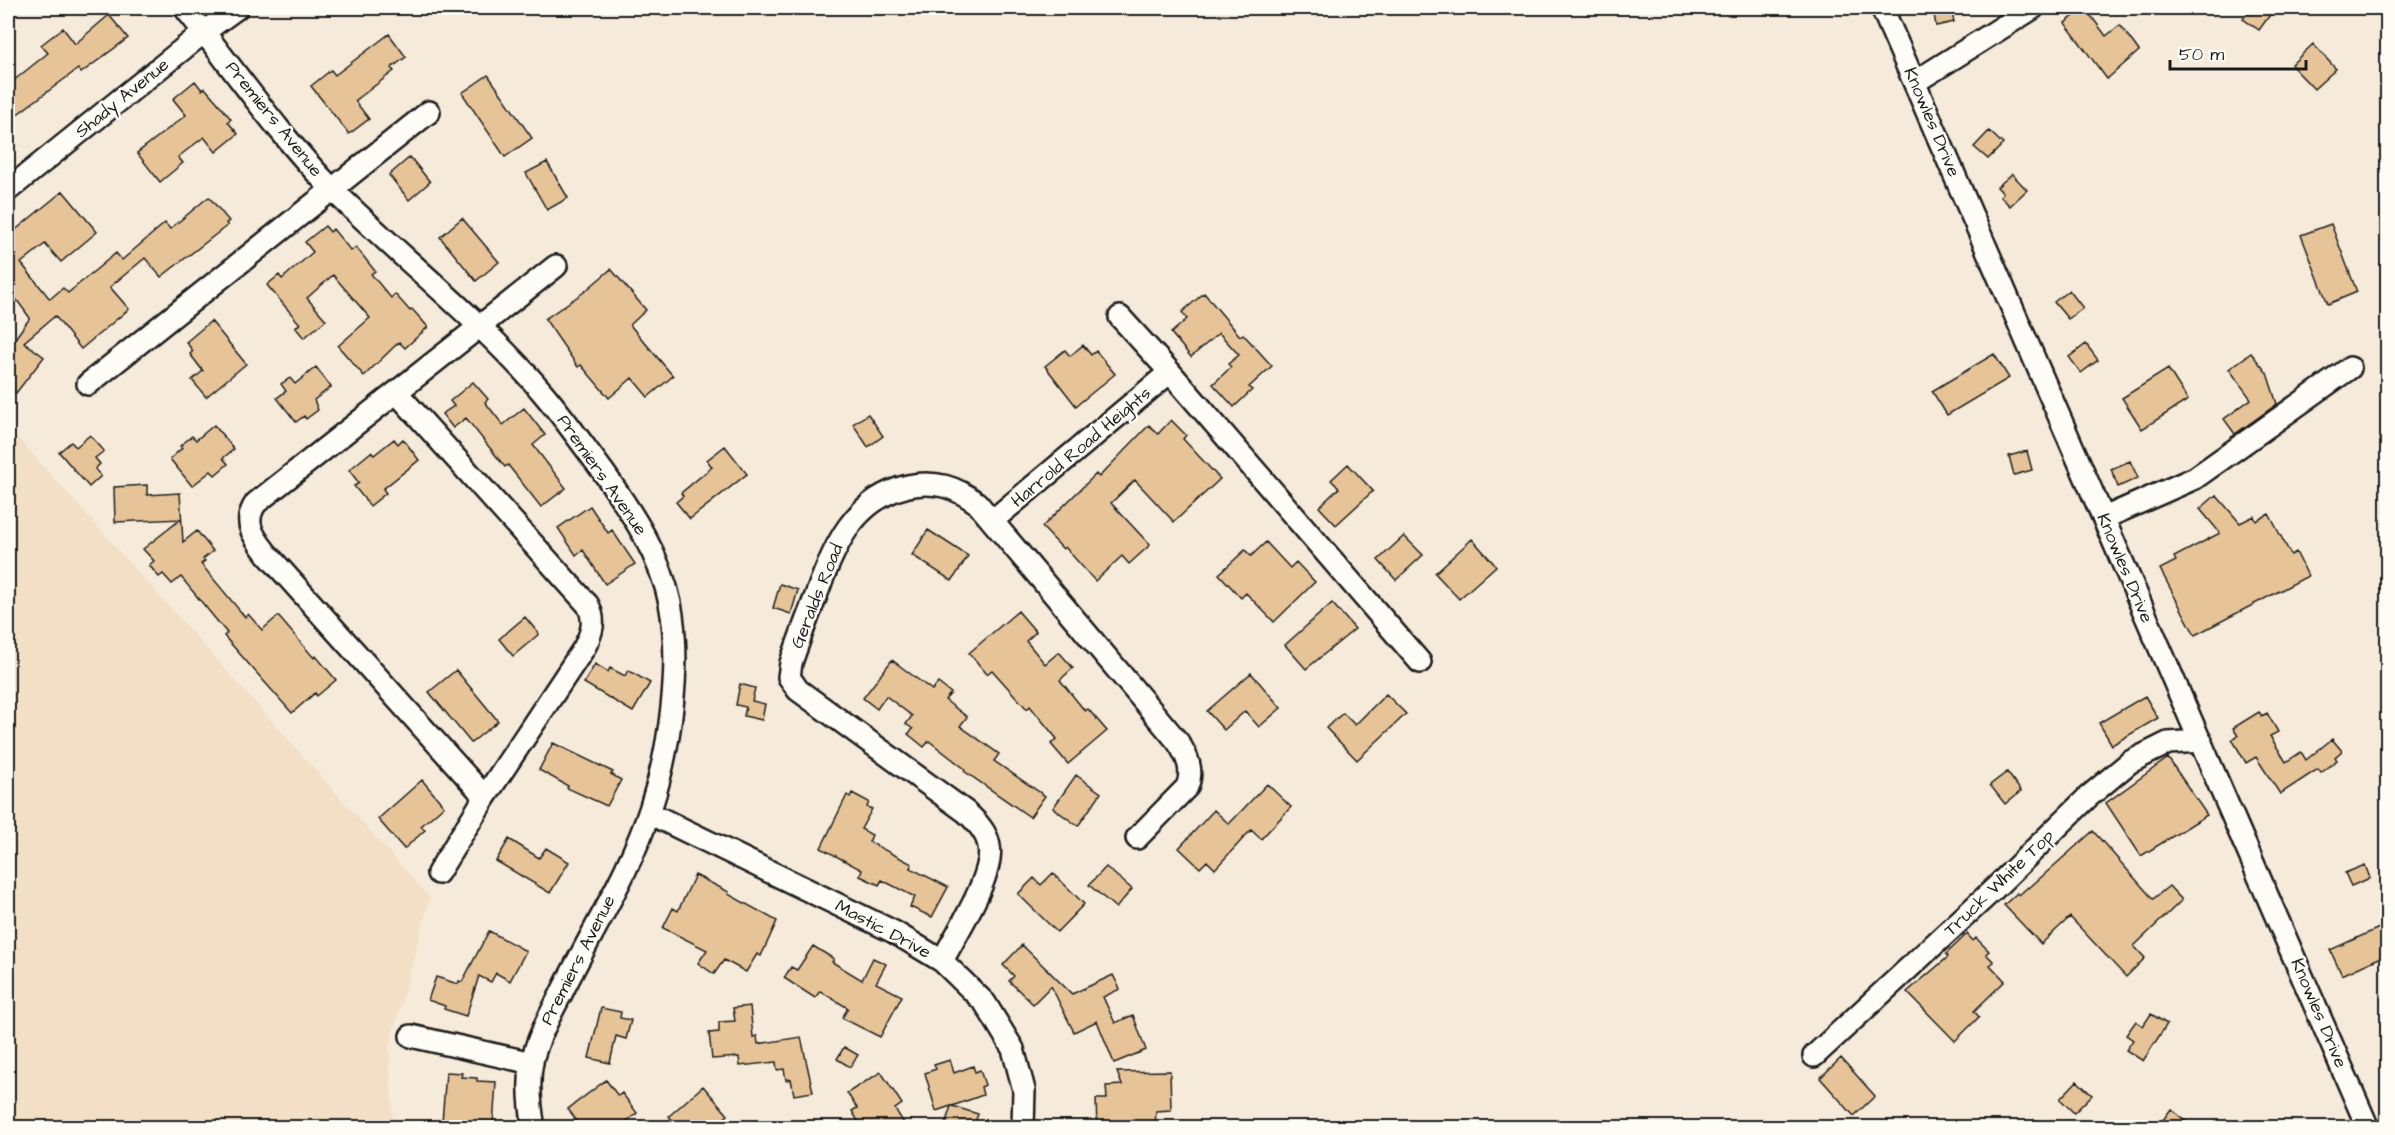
<svg xmlns="http://www.w3.org/2000/svg" width="2395" height="1135" viewBox="0 0 2395 1135" font-family="'Architects Daughter',sans-serif">
  <style>
    .built { fill: #f2dfc6 }
    .building { fill: #e7c498; stroke: #1c1c1c; stroke-width: 1.5 }
    .lines { fill: none; stroke-linecap: round; stroke-linejoin: round }
    .minor-casing { stroke: #1c1c1c; stroke-width: 26 }
    .minor { stroke: #fdfcf7; stroke-width: 21 }
    .labels { text-anchor: middle; dominant-baseline: central; stroke-width: 5; stroke-linejoin: round; paint-order: stroke }
    .street-label { font-size: 18px; fill: #1c1c1c; stroke: #fdfcf7 }
  </style>
  <rect width="100%" height="100%" fill="#f6ebda"/>
  <filter id="ink" filterUnits="userSpaceOnUse"><feTurbulence type="fractalNoise" baseFrequency=".0167" numOctaves="2"/><feDisplacementMap in="SourceGraphic" scale="12" xChannelSelector="R" yChannelSelector="G"/><feConvolveMatrix kernelMatrix="1 2 1 2 8 2 1 2 1" color-interpolation-filters="sRGB"/></filter>
  <g filter="url(#ink)">
    <!-- built -->
    <path class="built" d="M8,427L430,898L389,1048L393,1127H8Z"/>
    <!-- building -->
    <path class="building" d="M1933,8H1951L1954,22L1936,26Z
      M2085,8L2106,36L2120,25L2139,51L2107,79L2065,23Z
      M2251,8H2275L2259,30L2243,19Z
      M109,15L128,38L81,73L78,69L8,121V85L48,53L41,45L63,28L75,44Z
      M389,34L406,57L391,68L394,71L355,101L369,119L349,134L311,86L331,70L335,75Z
      M2313,44L2336,69L2314,89L2291,65Z
      M488,75L532,138L505,157L462,93Z
      M195,81L202,90L205,88L218,103L231,119L228,122L238,134L216,152L204,137L178,157L183,163L160,182L137,153L186,115L173,99Z
      M1989,131L2003,144L1988,159L1974,147Z
      M410,157L430,182L409,200L389,175Z
      M547,162L568,198L547,210L526,173Z
      M2012,174L2027,190L2010,206L2000,196L2003,193L1997,187Z
      M63,191L97,232L61,262L45,244L21,263L50,299L63,288L68,293L116,253L122,260L165,223L170,229L206,199L209,197L229,221L226,223L228,225L161,277L145,258L110,287L129,309L81,349L55,316L24,342L44,357L16,393L8,387V348L30,318L8,288V236Z
      M462,218L499,262L476,281L440,237Z
      M2331,224L2357,292L2328,304L2301,235Z
      M325,226L330,232L333,229L351,251L356,247L375,271L371,274L391,298L395,294L410,311L412,309L428,327L405,348L399,342L364,376L338,346L370,318L333,275L307,298L326,320L304,338L295,327L300,324L267,285L279,275L282,279L313,252L305,242Z
      M611,269L646,310L630,325L673,376L648,397L632,378L609,398L581,365L578,367L545,319L584,292Z
      M2069,290L2083,308L2068,319L2054,302Z
      M1204,293L1240,336L1243,334L1272,366L1249,387L1252,390L1234,407L1213,384L1231,367L1228,364L1239,355L1219,333L1191,357L1171,333L1187,319L1182,312Z
      M211,321L246,364L206,397L192,380L203,371L190,354L193,351L186,342Z
      M2086,344L2098,360L2081,373L2069,357Z
      M1083,345L1091,355L1096,351L1115,374L1076,406L1045,366L1065,350L1070,356Z
      M2251,353L2267,373L2277,404L2235,434L2224,419L2251,399L2229,369Z
      M1994,354L2009,378L1947,415L1932,391Z
      M316,367L331,387L314,400L318,410L306,419L304,416L296,422L277,398L286,391L281,384L290,378L295,384Z
      M2168,369L2188,400L2142,429L2122,398Z
      M473,382L488,399L485,402L503,425L524,408L545,435L533,445L566,488L541,507L508,465L505,467L466,418L453,428L442,414L454,406L450,401Z
      M868,414L883,436L868,447L853,424Z
      M1171,420L1186,435L1183,439L1220,479L1174,522L1135,480L1111,503L1150,545L1129,564L1122,556L1095,581L1065,547L1063,549L1042,527L1096,474L1099,477L1149,425L1158,434Z
      M214,425L234,449L223,458L228,464L215,475L211,471L192,486L170,459L182,448L180,446L192,436L196,440Z
      M90,435L104,451L95,458L100,464L95,469L101,476L89,487L59,452L71,442L76,447Z
      M394,439L398,444L403,439L419,460L383,489L386,493L370,506L354,486L359,483L349,470L371,452L374,455Z
      M725,446L747,474L690,519L676,502L683,496L681,493L712,467L707,460Z
      M2027,451L2032,470L2014,475L2009,456Z
      M2130,461L2138,478L2118,487L2111,469Z
      M1348,464L1373,491L1336,525L1319,507L1339,488L1331,480Z
      M147,485V495L180,493L183,542L197,531L213,551L203,559L205,561L201,564L245,617L248,614L262,630L278,616L314,658L316,656L336,680L317,696L315,693L292,713L224,636L227,633L181,577L172,584L163,574L159,577L149,565L154,561L143,549L181,519L115,522L114,487Z
      M2216,495L2240,523L2254,516L2256,521L2269,514L2291,555L2296,552L2308,576L2195,635L2160,569L2176,561L2174,557L2220,533L2200,509Z
      M590,506L608,533L612,530L635,564L605,584L583,550L576,555L558,528Z
      M928,530L968,556L952,581L912,555Z
      M1404,536L1423,555L1396,580L1378,560Z
      M1472,539L1496,566L1459,599L1435,573Z
      M1266,542L1290,568L1296,562L1315,582L1274,622L1246,593L1241,598L1219,574L1245,550L1251,556Z
      M780,584L798,590L791,614L773,608Z
      M1332,603L1355,629L1306,669L1285,645Z
      M1018,611L1036,632L1026,641L1045,664L1059,652L1073,668L1060,680L1085,711L1088,709L1107,731L1068,764L1051,744L1057,739L1030,706L1027,709L992,670L987,674L969,653Z
      M525,617L539,634L513,656L499,639Z
      M892,660L932,690L938,683L951,693L945,700L967,717L960,726L999,754L994,761L1045,796L1030,817L964,771L965,769L929,741L924,747L908,734L913,729L906,724L912,716L886,696L877,709L863,698Z
      M595,664L608,672L610,668L625,676L628,670L650,683L633,712L584,683Z
      M456,670L498,721L471,743L429,692Z
      M1251,673L1281,708L1259,727L1245,711L1224,730L1207,711Z
      M740,684L755,688L752,701L765,704L762,720L744,716L746,707L736,705Z
      M1386,694L1406,714L1357,760L1326,728L1343,713L1355,725Z
      M2145,696L2158,718L2112,745L2099,723Z
      M2259,712L2262,716L2267,713L2278,732L2270,736L2286,762L2301,752L2306,760L2332,739L2342,751L2335,757L2337,760L2321,773L2318,769L2280,794L2256,757L2246,763L2232,739L2238,736L2233,728Z
      M553,743L613,772L611,774L621,780L607,806L567,788L568,786L539,770Z
      M2168,758L2207,815L2141,856L2106,803Z
      M2007,772L2021,791L2005,804L1990,785Z
      M1076,775L1101,793L1078,826L1053,808Z
      M422,780L444,806L421,826L425,830L404,849L378,819Z
      M1267,784L1291,807L1261,839L1251,830L1215,869L1207,861L1200,868L1179,848L1214,810L1229,824Z
      M852,793L869,802L867,807L872,809L861,829L872,835L869,842L912,864L910,868L948,887L932,917L910,907L915,897L882,880L879,885L860,876L862,870L821,848L847,795L850,797Z
      M2093,831L2153,899L2169,886L2182,900L2134,946L2145,958L2126,977L2070,917L2041,944L2004,905L2017,893L2019,895L2028,887L2029,888Z
      M509,839L539,858L546,848L569,862L550,893L496,861Z
      M2365,865L2370,878L2351,886L2345,873Z
      M1106,867L1132,889L1116,908L1089,885Z
      M1053,873L1084,904L1057,932L1018,894L1034,878L1041,885Z
      M695,875L729,892L728,894L777,921L761,956L757,954L746,972L724,960L714,974L698,963L707,950L663,928L673,908L678,911Z
      M2388,924V954L2342,975L2330,950Z
      M489,931L526,951L510,981L496,973L491,982L479,976L466,1016L444,1009L445,1006L428,1000L436,977L458,984L459,981L462,982Z
      M1967,934L1973,941L1976,938L1989,951L1986,954L1994,962L1990,965L2005,981L1974,1011L1979,1017L1955,1041L1907,992L1948,957L1946,954Z
      M1022,945L1072,994L1113,975L1120,989L1103,997L1115,1023L1133,1015L1146,1050L1114,1063L1097,1021L1074,1032L1051,986L1033,1004L1009,981L1014,976L1003,965Z
      M813,946L834,959L832,962L862,980L873,958L886,964L876,983L902,996L880,1037L842,1018L848,1008L820,991L815,998L784,978L791,967L797,970Z
      M750,1006L753,1037L757,1036L758,1044L801,1037L813,1092L794,1095L791,1079L786,1080L784,1069L777,1070L776,1062L740,1066L739,1057L712,1059L709,1033L719,1032V1022L735,1021L733,1008Z
      M601,1008L621,1012L620,1018L631,1020L626,1039L616,1036L610,1063L589,1058Z
      M2151,1014L2167,1024L2143,1061L2126,1050L2133,1040L2126,1035L2136,1021L2143,1026Z
      M844,1047L858,1055L850,1067L837,1059Z
      M1841,1058L1875,1096L1854,1116L1820,1078Z
      M950,1060L954,1073L973,1066L975,1072L980,1070L985,1085L981,1087L983,1095L952,1106L978,1114L973,1128H944L951,1106L936,1111L925,1073L936,1069L934,1065Z
      M1170,1071L1171,1110L1156,1111L1155,1128H1097L1096,1099H1107L1106,1086L1122,1085L1117,1072Z
      M446,1072L462,1073L461,1077L477,1078V1081L496,1082L493,1125L442,1122Z
      M881,1072L902,1104L895,1109L907,1128H862L852,1111L857,1108L847,1093Z
      M606,1080L618,1096L622,1093L637,1113L618,1128H582L568,1109Z
      M2077,1081L2092,1095L2074,1113L2060,1099Z
      M703,1086L728,1115L713,1128H700L693,1124L690,1128H678L669,1116Z
      M2171,1109L2194,1128H2157Z"/>
    <g class="lines">
      <defs>
        <path id="minor" d="M185,8C233,68 278,134 332,189C401,258 480,319 543,393C565,419 584,446 604,473C632,513 660,555 670,603C682,665 670,748 651,807C631,870 590,934 561,994C550,1015 538,1037 532,1061C528,1082 530,1106 534,1128
          M1882,8L2368,1128
          M1915,82L2033,8
          M8,190L204,32L237,8
          M1120,317L1170,372L1420,662
          M88,384L429,112
          M397,393L588,605C596,621 592,633 584,648L485,797L438,873
          M2104,518L2195,478L2350,368
          M992,521L1170,372
          M485,797L267,554C254,537 242,523 256,503L556,266
          M649,813L894,932L942,961L985,1003L1013,1049L1024,1090L1023,1128
          M942,961C956,934 995,874 989,846C987,832 976,821 966,812L798,690L789,677L791,663C799,639 808,616 817,593C834,546 854,499 908,486C935,480 956,487 977,503L1178,742C1187,756 1194,770 1187,787L1137,838
          M411,1036L532,1063
          M1814,1056L1994,889L2088,797L2130,762L2168,743L2201,741"/>
      </defs>
      <!-- minor casing -->
      <use href="#minor" class="minor-casing"/>
      <!-- minor -->
      <use href="#minor" class="minor"/>
    </g>
  </g>
  <g class="labels">
    <!-- street labels -->
    <g class="street-label">
      <text transform="translate(122 98) rotate(-39)">Shady Avenue</text>
      <text transform="translate(274 119) rotate(51)">Premiers Avenue</text>
      <text transform="translate(1932 122) rotate(67)">Knowles Drive</text>
      <text transform="translate(1081 447) rotate(-40)">Harrold Road Heights</text>
      <text transform="translate(602 475) rotate(55)">Premiers Avenue</text>
      <text transform="translate(2125 568) rotate(67)">Knowles Drive</text>
      <text transform="translate(817 596) rotate(-68)">Geralds Road</text>
      <text transform="translate(1999 883) rotate(-44)">Truck White Top</text>
      <text transform="translate(883 929) rotate(28)">Mastic Drive</text>
      <text transform="translate(578 960) rotate(-63)">Premiers Avenue</text>
      <text transform="translate(2319 1013) rotate(67)">Knowles Drive</text>
    </g>
  </g>
  <!-- margin -->
  <rect width="2395" height="1135" fill="none" stroke="#fdfcf7" stroke-width="30"/>
  <rect x="15" y="15" width="2365" height="1105" fill="none" stroke="#1c1c1c" stroke-width="2" filter="url(#ink)"/>
  <!-- scale -->
  <path d="M2170 60v9h136v-9" fill="none" stroke="#1c1c1c" stroke-width="3"/>
  <text x="2179" y="60" font-size="18" fill="#1c1c1c" stroke="#fdfcf7" stroke-width="4.5" paint-order="stroke">50 m</text>
</svg>
